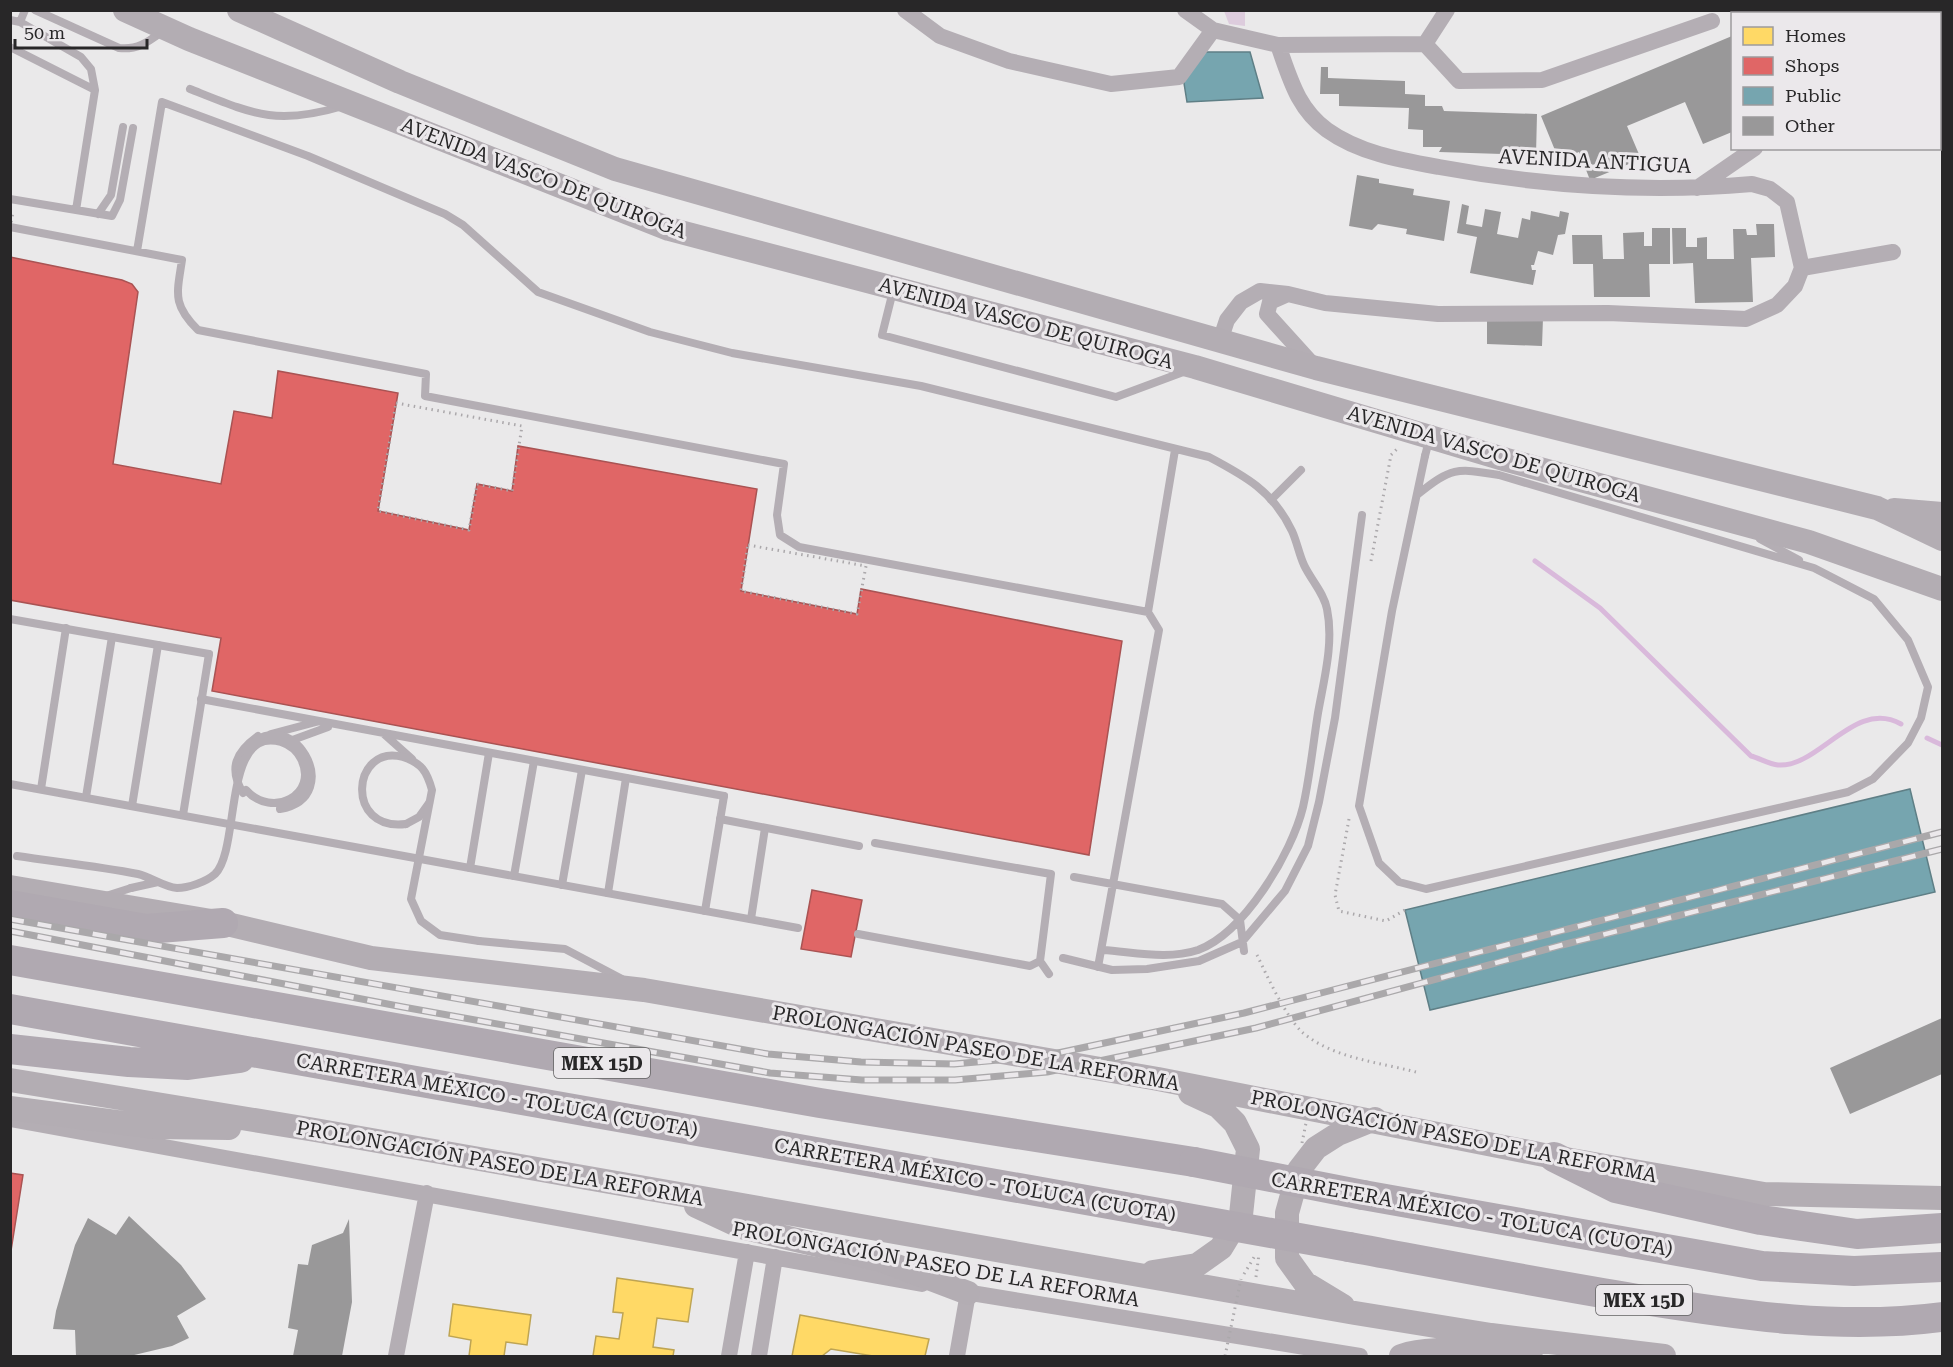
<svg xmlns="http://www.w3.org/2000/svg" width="1953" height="1367" viewBox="0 0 1953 1367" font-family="'Roboto Serif',serif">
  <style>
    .green { fill: #dcd }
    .homes { fill: #ffd966; stroke: #bea453; stroke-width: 1.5 }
    .shops { fill: #e06666; stroke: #a95353; stroke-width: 1.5 }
    .public { fill: #76a5af; stroke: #5f7f86; stroke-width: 1.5 }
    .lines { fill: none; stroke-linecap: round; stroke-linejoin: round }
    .stream { stroke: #d9b9db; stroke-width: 5 }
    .building { fill: #999899 }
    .path { stroke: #aba8ab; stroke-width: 3; stroke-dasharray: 1.5 4.5; stroke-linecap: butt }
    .lane { stroke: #b4aeb4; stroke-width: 8 }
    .street { stroke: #b4aeb4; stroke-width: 16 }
    .secondary { stroke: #b3adb3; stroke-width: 24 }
    .highway { stroke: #b0a9b1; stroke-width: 30 }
    .rail-casing { stroke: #aaa8aa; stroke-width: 7 }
    .rail { stroke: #ebe8eb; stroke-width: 4.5; stroke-dasharray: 14; stroke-linecap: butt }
    .path-bridge { stroke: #aba8ab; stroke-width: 3; stroke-dasharray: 1.5 4.5; stroke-linecap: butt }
    .lane-bridge { stroke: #b4aeb4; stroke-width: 8 }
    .highway-bridge { stroke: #b0a9b1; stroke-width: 30 }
    .labels { text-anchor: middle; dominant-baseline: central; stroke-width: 6; stroke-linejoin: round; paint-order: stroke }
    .shield { fill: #ebe8eb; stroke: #626162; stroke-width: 1.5 }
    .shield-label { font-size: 18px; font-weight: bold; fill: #282728 }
    .street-label { font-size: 20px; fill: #282728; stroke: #ebe8eb }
  </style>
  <rect width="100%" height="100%" fill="#eae9ea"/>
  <!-- green -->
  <path class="green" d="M1224,11H1245V26L1229,24Z"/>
  <!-- homes -->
  <path class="homes" d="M617,1278L693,1289L688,1322L657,1318L653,1347L674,1350L673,1356H593L596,1336L619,1339L623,1313L613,1312Z
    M453,1304L531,1315L527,1345L506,1342L504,1356H469L471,1340L449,1336Z
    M800,1315L929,1339L925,1356H873L831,1349L822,1356H792Z"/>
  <!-- shops -->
  <path class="shops" d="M10,257L122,280L132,284L138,292L113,464L221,484L234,411L272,418L278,371L398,393L378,511L469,530L477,484L512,491L518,446L757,489L741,591L857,614L861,589L1122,641L1089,855L212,691L221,638L10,600Z
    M812,890L862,900L851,957L801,949Z
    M10,1173L23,1175L10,1257Z"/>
  <!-- public -->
  <path class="public" d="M1197,52H1250L1263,98L1187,102L1183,77Z
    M1910,789L1935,892L1430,1010L1405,910Z"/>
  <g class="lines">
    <!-- stream -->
    <path class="stream" d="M1535,561L1600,608L1751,756C1759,758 1769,764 1778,765C1819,768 1855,698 1901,724
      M1927,738L1942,745"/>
  </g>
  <!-- building -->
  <path class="building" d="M1732,36V132L1703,144L1685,102L1627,126L1641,159L1590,180L1579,152L1559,160L1541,116Z
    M1321,67H1328V78L1405,81V94L1425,95V106H1442L1444,111L1537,114L1536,155L1439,152L1442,147H1423V130L1408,129L1409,108L1339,106V94H1320Z
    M1357,175L1379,179V183L1414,189L1413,195L1450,201L1444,241L1406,234L1407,229L1378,224L1372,230L1349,226Z
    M1462,204L1469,206L1466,224L1482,227L1485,209L1501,212L1497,234L1518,238L1522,218L1530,220L1531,211L1559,217L1560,211L1569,213L1565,234L1558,235L1553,255L1538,251L1534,265H1531L1532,270H1536L1533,285L1470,273L1477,237L1457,233Z
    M1756,224H1774L1775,257L1751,258L1753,302L1695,303L1693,263L1673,264L1672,228H1686V247H1697V238L1707,237V259H1734L1733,229H1746L1747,235H1757Z
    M1652,228H1670V264H1649L1650,297H1594L1593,264H1573L1572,235H1602L1603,259H1624L1623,233L1644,232V246H1652Z
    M1487,316L1543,318L1542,346L1487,344Z
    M1942,1018V1074L1850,1114L1830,1068Z
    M129,1216L181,1265L206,1299L177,1316L189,1338L172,1346L130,1356H76L75,1330L53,1329L56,1311L75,1245L88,1218L116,1235Z
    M349,1219L352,1302L342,1356H293L298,1330L288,1328L298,1264L308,1265L312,1245L343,1233Z"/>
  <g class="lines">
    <!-- path -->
    <path class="path" d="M396,403L522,426L512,491L477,484L469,530L378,511Z
      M748,545L866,566L857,614L741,591Z
      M1371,561L1391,455L1397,449
      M1349,819L1335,895L1339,911L1386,921L1405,910
      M1257,955C1267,976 1286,1017 1302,1032C1332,1058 1378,1062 1416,1072
      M1244,1274L1256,1254
      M1256,1277L1259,1254"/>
    <!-- lane -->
    <path class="lane" d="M35,10L119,48C138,50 148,42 163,31
      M10,20L20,22L81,57L91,69L95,90
      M20,22L25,10
      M10,47L95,90L76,210
      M190,89C253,114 276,126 343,106
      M10,199L112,216L120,200L133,128
      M98,214L111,195L123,127
      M10,227L182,260C177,294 172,304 198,330L426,374L425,396L784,464L777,515L780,535L799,547L1148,612L1159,630L1098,967
      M137,251L162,102L308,156L445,214L463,225L538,292L650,332L732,353L921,386L1209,457C1245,476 1273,491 1292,531C1297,542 1299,554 1304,565C1311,580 1324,593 1327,609C1334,643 1324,679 1318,713C1313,744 1310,776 1303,807C1292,853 1244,933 1198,950C1168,960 1134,952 1103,950
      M893,291L882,335L1116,397L1186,371
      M1417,495C1452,467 1456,468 1499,475L1814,568L1874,599L1908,640L1928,687L1921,718L1908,743L1873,779L1848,792L1426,889L1399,882L1379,863L1359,806L1392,611L1425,456
      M1271,500L1301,470
      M1760,539L1799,560
      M1148,612L1175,450
      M10,619L209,654
      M201,699L724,796
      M271,734L316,722
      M384,734L412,759
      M287,742L328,727
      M10,784L798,928
      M243,793C228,768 236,752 258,736
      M720,819L859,846
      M406,824L419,817L429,803
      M1074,877L1222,904L1240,920L1244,951
      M106,896L131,888
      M858,934L1030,966L1040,961L1051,874L875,843
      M479,941L565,949L622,979
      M1063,958L1112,970L1147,969L1199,961L1242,942L1285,891L1308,846L1319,802L1335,718L1362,515
      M1040,961L1049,974"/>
    <!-- street -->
    <path class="street" d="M905,10L940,36L1009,61L1111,84L1179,77L1213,30
      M1185,10L1213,30L1278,45L1425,44
      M1425,44L1459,81L1542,80L1712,21
      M1425,44L1447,10
      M1940,128H1942
      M1697,188L1755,148
      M1802,268L1893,252
      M1288,294L1270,302L1267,314L1315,367
      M1220,341L1227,320L1241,302L1260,291L1288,294L1325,303L1438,314L1608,313L1746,319L1777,305L1795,286L1802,268L1787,202L1770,189L1752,184C1647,193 1542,186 1439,167C1400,160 1359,153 1327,130C1297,108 1290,78 1278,45
      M10,1119L922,1284
      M959,1291L1360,1356
      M396,1356L427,1193
      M729,1356L747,1252
      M759,1356L775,1257
      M957,1356L968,1293"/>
    <!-- secondary -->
    <path class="secondary" d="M125,10L189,39L669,229L1195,367L1507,460L1809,542L1942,589
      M239,10L400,82L615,169L1316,368L1877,508L1942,539
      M1894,510L1942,514
      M10,887L223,923L371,958L644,990L1158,1079L1554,1157L1764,1194L1942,1198
      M10,1080L315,1130L1355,1313L1491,1335L1664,1356
      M10,1108L154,1127L229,1128
      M696,1206L741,1227L881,1260L968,1293
      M1153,1272L1197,1265L1221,1248L1241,1215L1248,1149L1235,1123L1218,1106L1190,1093
      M1343,1306L1305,1283L1287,1258V1213L1299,1170L1316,1148L1338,1134L1375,1119
      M1401,1356C1433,1345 1466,1353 1499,1353C1510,1353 1521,1351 1532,1349"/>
    <!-- highway -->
    <path class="highway" d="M10,905L146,929L223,923
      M10,960L820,1103L1194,1162
      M10,1009L1176,1216
      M10,1049L129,1062L188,1065L240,1058
      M1554,1157L1616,1188L1761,1220L1857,1234L1942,1228
      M1363,1195L1762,1266L1854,1271L1942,1267
      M1349,1247C1447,1265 1546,1284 1644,1300C1744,1316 1842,1330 1942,1317"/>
    <defs>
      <path id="rail" d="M10,919L768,1054L861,1062L954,1064L1044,1056L1244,1013L1942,832
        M10,931L403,1007L770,1073L862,1080H955L1047,1072L1256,1028L1562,945L1942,849"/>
    </defs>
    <!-- rail casing -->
    <use href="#rail" class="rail-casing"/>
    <!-- rail -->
    <use href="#rail" class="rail"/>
    <!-- path-bridge -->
    <path class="path-bridge" d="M10,228L13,212
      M1302,1143L1311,1098
      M1225,1356L1241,1279"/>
    <!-- lane-bridge -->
    <path class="lane-bridge" d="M1425,456L1432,429
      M245,751C290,696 349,797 280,809
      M41,789L66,628
      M86,797L112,637
      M132,806L158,645
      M183,815L209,654
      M406,824C344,832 352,743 403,757C422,763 427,772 432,790L411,899L421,921L440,935L479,941
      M17,856C57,862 98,866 138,874C151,877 164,887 177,888C188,888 206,882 215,874C241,849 222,725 281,742C290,745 297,751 301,759C319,795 272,819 246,790
      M470,868L489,753
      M514,876L534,761
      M562,885L582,770
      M131,888L158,882
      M608,893L626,778
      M705,911L724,796
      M751,919L765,828"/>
    <!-- highway-bridge -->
    <path class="highway-bridge" d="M1194,1162L1363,1195
      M1176,1216L1349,1247"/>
  </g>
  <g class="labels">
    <!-- shield labels -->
    <g class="shield">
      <rect x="554" y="1048" width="96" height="30" rx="4.5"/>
      <rect x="1596" y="1285" width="96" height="30" rx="4.5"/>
    </g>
    <g class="shield-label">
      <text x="602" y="1063">MEX 15D</text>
      <text x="1644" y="1300">MEX 15D</text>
    </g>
    <!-- street labels -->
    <g class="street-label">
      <text transform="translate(1595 161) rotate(3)">AVENIDA ANTIGUA</text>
      <text transform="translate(544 178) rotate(21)">AVENIDA VASCO DE QUIROGA</text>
      <text transform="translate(1026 323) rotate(15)">AVENIDA VASCO DE QUIROGA</text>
      <text transform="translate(1494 454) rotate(16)">AVENIDA VASCO DE QUIROGA</text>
      <text transform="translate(976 1048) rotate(10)">PROLONGACIÓN PASEO DE LA REFORMA</text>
      <text transform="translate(497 1095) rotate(10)">CARRETERA MÉXICO - TOLUCA (CUOTA)</text>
      <text transform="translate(1454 1136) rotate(11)">PROLONGACIÓN PASEO DE LA REFORMA</text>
      <text transform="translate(500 1163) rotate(10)">PROLONGACIÓN PASEO DE LA REFORMA</text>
      <text transform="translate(975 1180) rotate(10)">CARRETERA MÉXICO - TOLUCA (CUOTA)</text>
      <text transform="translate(1472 1214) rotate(10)">CARRETERA MÉXICO - TOLUCA (CUOTA)</text>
      <text transform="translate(936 1264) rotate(10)">PROLONGACIÓN PASEO DE LA REFORMA</text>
    </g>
  </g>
  <!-- border -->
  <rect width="1953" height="1367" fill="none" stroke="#282728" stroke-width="24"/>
  <!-- legend -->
  <rect x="1731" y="12" width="210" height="138" fill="#ebe8eb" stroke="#9d9b9d" stroke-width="1.5"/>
  <rect x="1743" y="27" width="30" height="18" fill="#ffd966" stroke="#9d9b9d" stroke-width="1.5"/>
  <text x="1785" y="42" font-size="18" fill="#282728">Homes</text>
  <rect x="1743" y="57" width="30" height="18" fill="#e06666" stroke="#9d9b9d" stroke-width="1.5"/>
  <text x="1785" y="72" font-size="18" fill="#282728">Shops</text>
  <rect x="1743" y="87" width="30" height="18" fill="#76a5af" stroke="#9d9b9d" stroke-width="1.5"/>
  <text x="1785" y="102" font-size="18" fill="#282728">Public</text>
  <rect x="1743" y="117" width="30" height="18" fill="#999899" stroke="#9d9b9d" stroke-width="1.5"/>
  <text x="1785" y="132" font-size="18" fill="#282728">Other</text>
  <!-- scale -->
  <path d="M15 39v9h132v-9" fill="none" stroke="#282728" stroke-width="3"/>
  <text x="24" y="39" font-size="18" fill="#282728" stroke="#ebe8eb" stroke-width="4.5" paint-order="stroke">50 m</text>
</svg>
